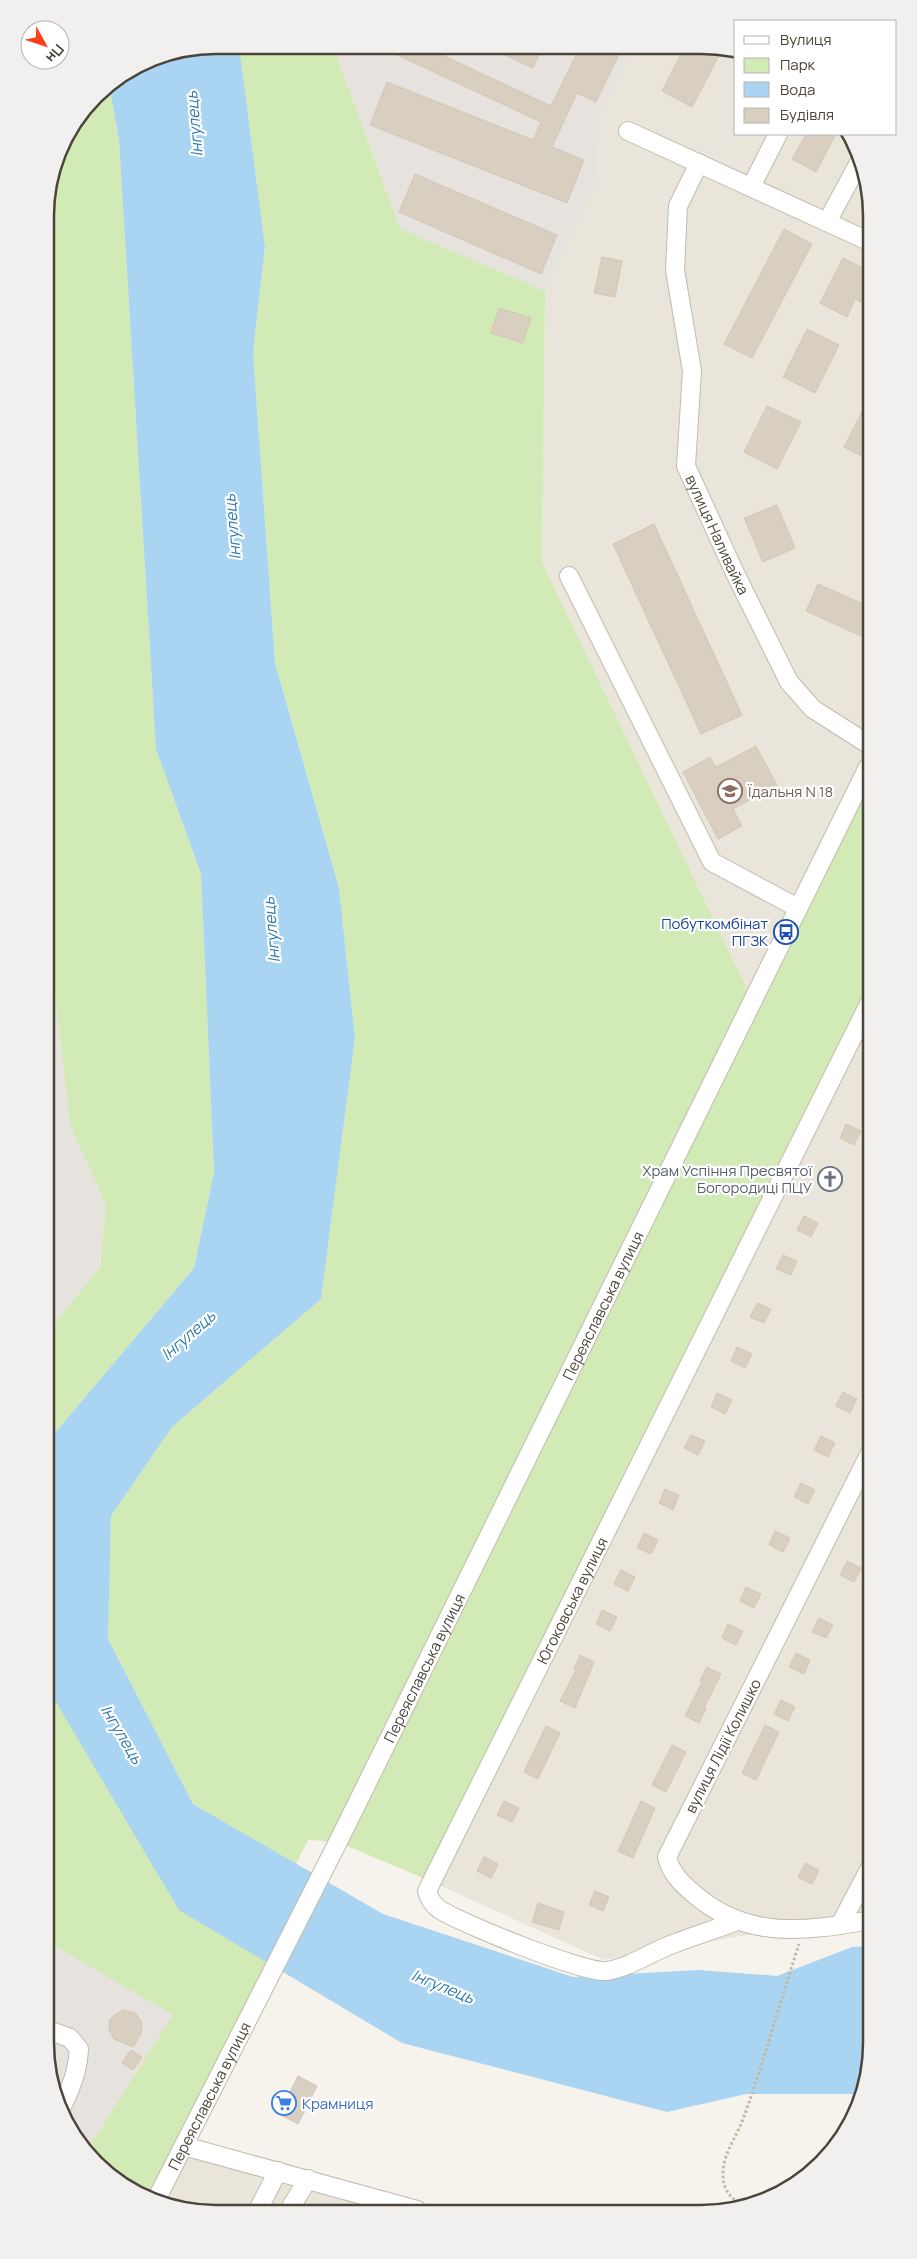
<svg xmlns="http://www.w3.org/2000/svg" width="917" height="2259" viewBox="0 0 917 2259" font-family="Manrope,sans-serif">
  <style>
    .residential { fill: #eae5da }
    .industrial { fill: #e6e2dd }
    .green { fill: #d2eab5 }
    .water { fill: #a9d4f2 }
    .building { fill: #d8cfc1; stroke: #d3c7b4 }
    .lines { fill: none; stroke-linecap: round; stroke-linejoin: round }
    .minor-casing { stroke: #c2bbae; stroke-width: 20 }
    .path { stroke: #c4b79f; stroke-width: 3; stroke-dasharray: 2.5 2.5; stroke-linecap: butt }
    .minor { stroke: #fff; stroke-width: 18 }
    .labels { text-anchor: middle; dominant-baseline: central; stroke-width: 4.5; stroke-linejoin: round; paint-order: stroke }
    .street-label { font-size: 15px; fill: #4b4439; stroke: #fff }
    .education-label { font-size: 15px; fill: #785e54; stroke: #fff; text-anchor: start }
    .transit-label { font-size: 15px; fill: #164399; stroke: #fff; text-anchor: end }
    .worship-label { font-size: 15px; fill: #5b616d; stroke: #fff; text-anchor: end }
    .shop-label { font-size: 15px; fill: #366cbe; stroke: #fff; text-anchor: start }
    .water-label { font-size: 16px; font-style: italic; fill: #2e7ab2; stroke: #fff }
    .rim { fill: none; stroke: #4b4439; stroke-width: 2.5 }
  </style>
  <rect width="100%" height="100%" fill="#f6f3ec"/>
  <!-- residential -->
  <path class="residential" d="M633,48L736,49V134H851L866,172L868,767L752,1001L542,562L545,291L598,178L595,126Z
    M869,1003L871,1920L775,1930L604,1960L430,1881Z
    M184,2146L417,2210L183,2211L155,2202Z"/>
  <!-- industrial -->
  <path class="industrial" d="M333,46L633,48L595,126L598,178L545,291L400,229Z
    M48,955L51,956L70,1125L106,1205L100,1267L55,1323L49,1325Z
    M50,1943L174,2014L87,2150L51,2087Z"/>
  <!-- green -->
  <path class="green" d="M239,45L333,46L400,229L545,291L542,562L752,1000L868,767L869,1003L430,1881L338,1842L308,1840L296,1864L193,1804L108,1639L111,1516L172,1427L321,1299L355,1038L339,888L275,663L253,352L265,247Z
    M109,84L119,140L156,749L201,874L214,1172L194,1268L49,1440V1325L55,1323L100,1267L106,1205L70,1125L51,957L48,955L45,204L62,140L103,88Z
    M50,1692L275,1966L145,2198L95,2164L87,2150L173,2015L50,1943Z"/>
  <!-- water -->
  <path class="water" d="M216,45H239L265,247L253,352L275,663L339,888L355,1038L321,1299L172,1427L111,1516L108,1639L193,1804L383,1914L573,1977L698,1970L777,1976L852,1947L871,1946L872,2054L863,2094H746L667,2112L402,2043L179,1910L50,1692L49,1440L194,1268L214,1172L201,874L156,749L119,140L109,84L151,58Z"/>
  <!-- building -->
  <path class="building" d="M378,46H423L551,106L580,47L622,48L596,102L577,93L552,147L584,160L567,203L370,125L387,82L533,140L541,122Z
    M488,47H543L533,68Z
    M684,48H723L692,107L662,91Z
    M806,134H836L816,172L792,159Z
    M415,174L557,235L541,274L399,212Z
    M784,229L812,244L752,358L724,344Z
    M602,257L622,261L615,297L594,293Z
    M843,258L867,270V305L855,299L847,317L820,303Z
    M499,308L531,318L523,343L491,333Z
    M807,329L839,345L815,393L783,377Z
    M867,402V459L844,447Z
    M767,406L801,422L777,469L744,452Z
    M777,505L795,548L763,562L744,518Z
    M654,524L742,715L701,734L613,544Z
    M818,584L868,606V639L806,611Z
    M756,746L777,785L733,809L742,826L718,839L683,772L710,757L716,767Z
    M846,1124L861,1131L854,1145L840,1138Z
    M828,1169L843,1176L836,1190L821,1183Z
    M804,1216L818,1223L811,1237L797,1230Z
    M783,1255L797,1261L791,1275L776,1269Z
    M757,1303L771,1309L764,1323L750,1317Z
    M737,1347L752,1354L745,1368L731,1361Z
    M843,1392L857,1399L850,1413L836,1406Z
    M717,1393L732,1400L725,1414L711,1407Z
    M691,1435L705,1441L698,1455L684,1448Z
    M821,1436L835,1443L828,1457L814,1450Z
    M801,1483L815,1490L808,1504L794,1497Z
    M665,1489L679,1495L673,1510L659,1503Z
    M775,1531L790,1538L783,1552L769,1545Z
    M644,1533L658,1540L651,1554L637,1548Z
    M847,1561L861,1568L854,1582L840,1575Z
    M621,1570L635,1577L628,1591L614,1584Z
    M746,1587L761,1594L754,1608L740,1601Z
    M602,1610L617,1617L610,1631L596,1624Z
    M819,1618L833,1625L826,1638L812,1632Z
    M728,1624L743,1631L736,1645L722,1638Z
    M796,1653L810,1660L804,1674L789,1667Z
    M580,1655L594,1662L575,1708L560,1701L576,1670L574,1669Z
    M707,1667L721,1674L704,1708L706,1709L699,1723L685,1716L702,1682L700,1681Z
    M781,1700L795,1707L788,1721L774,1714Z
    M765,1725L779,1732L756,1780L742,1773Z
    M546,1726L560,1733L538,1779L524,1772Z
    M672,1745L686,1752L666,1792L652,1785Z
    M504,1801L519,1808L512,1822L497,1815Z
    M641,1801L655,1808L633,1858L618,1851Z
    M484,1857L498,1864L491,1878L477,1871Z
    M805,1863L819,1870L812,1884L798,1877Z
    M595,1891L609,1897L603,1911L589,1905Z
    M538,1903L564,1912L559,1930L532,1922Z
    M124,2010L135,2013L142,2022L141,2034L133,2047L114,2039L109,2030L110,2019L114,2015Z
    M131,2050L142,2057L133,2070L122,2063Z
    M298,2076L317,2086L298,2124L279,2114Z"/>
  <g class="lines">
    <defs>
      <g id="minor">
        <path d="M628,131L866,240"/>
        <path id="s1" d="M699,163L678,206L675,270L692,371L686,466L734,571L789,682L813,709L868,744"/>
        <path d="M751,187L778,134"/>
        <path d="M827,222L861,159"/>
        <path d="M569,576L712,862L798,908"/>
        <path d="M870,1453L667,1857C671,1873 681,1883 693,1893C747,1941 806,1931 871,1920"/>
        <path id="s2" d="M737,1921C716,1929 694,1936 673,1944C651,1952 629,1968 606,1971C583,1973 460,1923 439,1909C432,1904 429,1898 427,1891L869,1004"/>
        <path d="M840,1925L871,1866"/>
        <path d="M51,2031L70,2038L79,2049C78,2070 72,2087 62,2106"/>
        <path d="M184,2146L417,2210"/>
        <path id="s3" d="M155,2202L338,1842L868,767"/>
        <path d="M258,2210L278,2171"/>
        <path d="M289,2210L308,2179"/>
      </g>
    </defs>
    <!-- minor casing -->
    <use href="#minor" class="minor-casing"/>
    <!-- path -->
    <path class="path" d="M747,2208C734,2201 723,2192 723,2176C722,2155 736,2138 743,2119C764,2062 780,2002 799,1944"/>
    <!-- minor -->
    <use href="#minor" class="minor"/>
  </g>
  <!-- icons -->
  <defs>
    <symbol id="school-ring" viewBox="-11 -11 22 22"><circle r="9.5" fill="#fff" stroke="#8d6e63" stroke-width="1.5"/><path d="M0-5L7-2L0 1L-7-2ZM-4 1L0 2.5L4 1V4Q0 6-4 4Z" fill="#8d6e63"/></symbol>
    <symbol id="bus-ring" viewBox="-11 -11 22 22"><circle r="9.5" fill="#fff" stroke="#1a4fb4" stroke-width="1.5"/><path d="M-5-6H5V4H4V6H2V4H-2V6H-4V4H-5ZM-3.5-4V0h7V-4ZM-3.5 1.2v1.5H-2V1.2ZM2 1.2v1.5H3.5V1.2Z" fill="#1a4fb4"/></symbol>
    <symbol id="church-ring" viewBox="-11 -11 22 22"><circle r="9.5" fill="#fff" stroke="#6b7280" stroke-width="1.5"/><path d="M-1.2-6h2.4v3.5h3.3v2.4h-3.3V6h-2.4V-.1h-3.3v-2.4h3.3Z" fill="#6b7280"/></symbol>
    <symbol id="supermarket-ring" viewBox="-11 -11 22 22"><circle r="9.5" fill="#fff" stroke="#3f7fe0" stroke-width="1.5"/><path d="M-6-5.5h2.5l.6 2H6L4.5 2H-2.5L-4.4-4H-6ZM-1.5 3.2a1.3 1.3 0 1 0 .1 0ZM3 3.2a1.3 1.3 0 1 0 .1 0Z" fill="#3f7fe0"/></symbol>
  </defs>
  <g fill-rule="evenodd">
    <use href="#school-ring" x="716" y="777" width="28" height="28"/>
    <use href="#bus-ring" x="772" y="918" width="28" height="28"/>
    <use href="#church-ring" x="816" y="1165" width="28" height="28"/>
    <use href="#supermarket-ring" x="270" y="2089" width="28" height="28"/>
  </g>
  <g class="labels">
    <!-- street labels -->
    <g class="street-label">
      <text stroke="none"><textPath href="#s1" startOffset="385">вулиця Наливайка</textPath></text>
      <text stroke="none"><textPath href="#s3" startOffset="1002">Переяславська вулиця</textPath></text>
      <text stroke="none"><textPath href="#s2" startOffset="666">Югоковська вулиця</textPath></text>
      <text stroke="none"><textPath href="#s3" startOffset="598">Переяславська вулиця</textPath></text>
      <text transform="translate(723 1746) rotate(-63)">вулиця Лідії Колишко</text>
      <text stroke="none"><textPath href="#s3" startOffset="119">Переяславська вулиця</textPath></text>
    </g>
    <!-- education labels -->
    <g class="education-label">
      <text x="748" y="791">Їдальня N 18</text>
    </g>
    <!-- transit labels -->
    <g class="transit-label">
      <text x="768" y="923">Побуткомбінат<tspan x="768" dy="17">ПГЗК</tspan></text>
    </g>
    <!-- worship labels -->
    <g class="worship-label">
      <text x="812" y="1170">Храм Успіння Пресвятої<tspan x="812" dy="17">Богородиці ПЦУ</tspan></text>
    </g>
    <!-- shop labels -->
    <g class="shop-label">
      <text x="302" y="2103">Крамниця</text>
    </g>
    <!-- water labels -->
    <g class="water-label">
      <text transform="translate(194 124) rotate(-95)">Інгулець</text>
      <text transform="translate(232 527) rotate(-95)">Інгулець</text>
      <text transform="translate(271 930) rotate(-95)">Інгулець</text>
      <text transform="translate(188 1335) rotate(-41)">Інгулець</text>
      <text transform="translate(122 1734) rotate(59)">Інгулець</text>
      <text transform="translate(443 1986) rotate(22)">Інгулець</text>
    </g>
  </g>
  <!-- crop -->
  <path d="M0 0H917V2259H0ZM216 54H701A162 162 0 0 1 863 216V2043A162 162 0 0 1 701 2205H216A162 162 0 0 1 54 2043V216A162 162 0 0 1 216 54Z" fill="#f1f0ef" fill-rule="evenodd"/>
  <path class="rim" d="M216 54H701A162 162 0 0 1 863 216V2043A162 162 0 0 1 701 2205H216A162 162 0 0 1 54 2043V216A162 162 0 0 1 216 54Z"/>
  <!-- legend -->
  <rect x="734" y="20" width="162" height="115" fill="#ffffff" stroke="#b7b4b0"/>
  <rect x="744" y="36" width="25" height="8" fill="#ffffff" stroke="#b7b4b0"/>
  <text x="780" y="45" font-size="15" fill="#4b4439">Вулиця</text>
  <rect x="744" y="58" width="25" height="15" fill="#d2eab5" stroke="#b7b4b0"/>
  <text x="780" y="70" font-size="15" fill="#4b4439">Парк</text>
  <rect x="744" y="82" width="25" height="15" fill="#a9d4f2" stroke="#b7b4b0"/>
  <text x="780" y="95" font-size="15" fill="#4b4439">Вода</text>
  <rect x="744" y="108" width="25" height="15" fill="#d8cfc1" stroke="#b7b4b0"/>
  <text x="780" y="120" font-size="15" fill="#4b4439">Будівля</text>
  <!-- north arrow -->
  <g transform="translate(45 45) rotate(130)"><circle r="24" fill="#ffffff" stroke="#b7b4b0"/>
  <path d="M0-4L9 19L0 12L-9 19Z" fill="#fc3f1d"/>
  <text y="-8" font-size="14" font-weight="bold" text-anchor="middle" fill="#4b4439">Пн</text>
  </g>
</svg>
